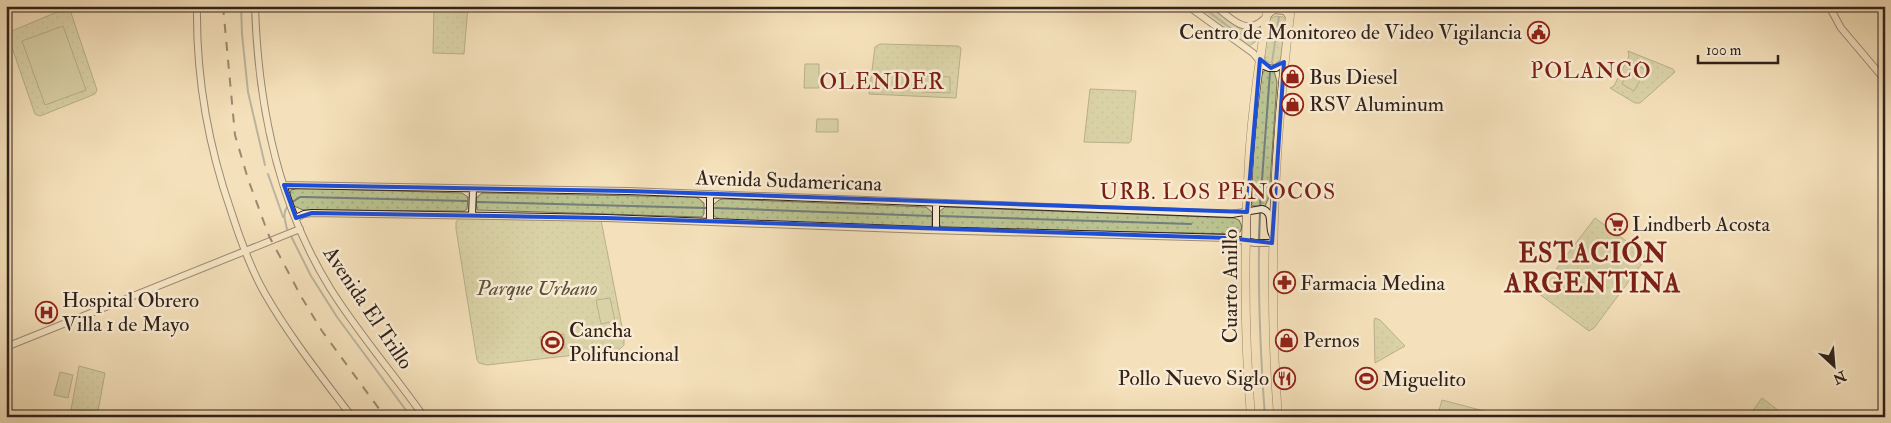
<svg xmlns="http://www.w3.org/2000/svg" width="1891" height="423" viewBox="0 0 1891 423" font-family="'IM FELL Double Pica',serif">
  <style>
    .park { fill: url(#park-dots); stroke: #757256 }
    .pitch { fill: #bac290; stroke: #757256 }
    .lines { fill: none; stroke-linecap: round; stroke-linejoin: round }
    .stream { stroke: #737d7a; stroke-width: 2 }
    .secondary-casing { stroke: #30211b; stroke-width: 8 }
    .highway-casing { stroke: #30211b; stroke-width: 9 }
    .secondary { stroke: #f8ebd2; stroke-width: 6 }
    .highway { stroke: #f4e0ba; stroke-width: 8 }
    .rail { stroke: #30211b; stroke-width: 2; stroke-dasharray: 9 9; stroke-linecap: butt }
    .marked { fill: none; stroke: #1d4ed8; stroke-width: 4; stroke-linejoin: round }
    .labels { text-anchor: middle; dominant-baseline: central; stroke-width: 5; stroke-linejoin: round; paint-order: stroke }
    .poi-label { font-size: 21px; fill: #30211b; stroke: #f8ebd2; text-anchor: start }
    .street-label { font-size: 21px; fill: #30211b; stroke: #f8ebd2 }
    .park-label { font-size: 21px; font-style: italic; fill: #59513e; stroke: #f8ebd2 }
    .neighbourhood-label { font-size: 22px; letter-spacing: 1px; fill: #7a1f14; stroke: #f8ebd2 }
    .district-label { font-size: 26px; font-weight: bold; letter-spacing: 1px; fill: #7a1f14; stroke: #f8ebd2 }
  </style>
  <defs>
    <pattern id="park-dots" width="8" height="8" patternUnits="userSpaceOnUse" patternTransform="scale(1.25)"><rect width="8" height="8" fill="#bac290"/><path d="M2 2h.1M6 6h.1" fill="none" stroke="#a0a67c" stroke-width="1.8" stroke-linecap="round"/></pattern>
  </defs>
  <rect width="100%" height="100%" fill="#f4e0ba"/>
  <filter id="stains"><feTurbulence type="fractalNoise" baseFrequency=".004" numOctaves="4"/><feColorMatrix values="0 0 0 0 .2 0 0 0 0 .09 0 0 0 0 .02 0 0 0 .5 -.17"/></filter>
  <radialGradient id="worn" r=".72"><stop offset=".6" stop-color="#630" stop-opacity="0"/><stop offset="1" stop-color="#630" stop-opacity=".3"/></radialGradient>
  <!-- park -->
  <path class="park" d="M434,6H468L464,54L433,53Z
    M1191,6C1197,6 1205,5 1211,8C1227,17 1239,36 1260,27C1259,37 1259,42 1248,46L1242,43Z
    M69,7L97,90L95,94L40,116L35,114L7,33Z
    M1276,16L1283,17L1286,20L1280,61L1276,65L1266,61L1264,51L1270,19Z
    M880,44L958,46L961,48L956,98L869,94L875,47Z
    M1628,51L1673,69L1675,72L1640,103H1635L1610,88L1614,86L1629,56Z
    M1266,70L1274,71L1277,82L1269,197L1265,206H1253L1251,204L1250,199L1260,78L1263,72Z
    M1090,89L1136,91L1131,141L1129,143L1084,142Z
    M299,188L462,193L468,197L467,209L464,211L303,210L294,206L290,194L291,190Z
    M482,193L694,197L698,198L704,203V214L702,217L477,210L476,198Z
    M723,199L926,207L932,212V226L928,227L719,220L712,214L713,205L719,200Z
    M945,207L1234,218L1239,220L1242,227L1240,232L1237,234L942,228C937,223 938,218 939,212Z
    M459,218L601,220L624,337V345L619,350L487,365L479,363L477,360L456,229V222Z
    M1595,218L1645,255L1644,261L1594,328L1589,331L1538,293Z
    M1375,318L1380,320L1405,346L1375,363L1374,321Z
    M79,366L105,373L98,411L71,410Z
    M1762,398L1787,417H1748Z"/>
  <!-- pitch -->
  <path class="pitch" d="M63,26L86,90L45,105L22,41Z
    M1633,63L1646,70L1634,91L1622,84Z
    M805,64H819V88H804Z
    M924,76L950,77V93L923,92Z
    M817,119H838V132H816Z
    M610,298L615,321L601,324L596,300Z
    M564,334L565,348L542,351L540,337Z
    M60,372L73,375L68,398L54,395Z
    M1442,400L1507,417H1437Z"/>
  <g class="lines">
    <!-- stream -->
    <path class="stream" d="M241,6L242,34L248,92L265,165
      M1201,6L1237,33L1255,38
      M1281,7V6
      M1272,62L1279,17
      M268,174L283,217
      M477,202L706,208
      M291,203L300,197H305L467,201
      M1260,207L1270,72
      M715,208L931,216
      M1260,212C1257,280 1260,349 1265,417
      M940,216L1191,224
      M287,229C285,220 282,213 288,206
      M291,236L311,276L337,317L411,417"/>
    <defs>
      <path id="secondary" d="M197,6C196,77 208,145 231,211C240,239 250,267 264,292C289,336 321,376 352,417
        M255,6C258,104 278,204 330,288C358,333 394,374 424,417
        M1188,6L1253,53L1264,66L1269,68H1276L1284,62
        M1215,6C1227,15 1244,34 1259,23C1265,19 1268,14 1274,10L1285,11L1290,18
        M1829,6L1841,28L1885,80
        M284,185L628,191L1232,214L1262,209C1274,212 1268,226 1272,234
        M710,194V222
        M472,215L473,189
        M296,218L304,214L312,213L606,218L927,230L1229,238L1255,243H1272
        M936,230V203
        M6,347L300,229"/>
      <path id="highway" d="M1251,417C1244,332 1244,246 1249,161C1252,110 1260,58 1268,6
        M1278,417C1267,278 1274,144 1291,6"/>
    </defs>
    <!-- secondary casing -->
    <use href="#secondary" class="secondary-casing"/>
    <!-- highway casing -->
    <use href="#highway" class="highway-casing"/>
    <!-- secondary -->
    <use href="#secondary" class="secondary"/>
    <!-- highway -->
    <use href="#highway" class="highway"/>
    <!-- rail -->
    <path class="rail" d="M223,6L235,135L248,179L269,236L302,298L322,331L385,417"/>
  </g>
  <!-- marked area -->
  <path d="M0 0H1891V423H0ZM1260,59L1271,68L1284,62L1272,243L1229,238L606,218L312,213L296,218L284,185L628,191L1247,212Z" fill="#f4e0ba" fill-opacity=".55" fill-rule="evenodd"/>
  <path class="marked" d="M1260,59L1271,68L1284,62L1272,243L1229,238L606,218L312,213L296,218L284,185L628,191L1247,212Z"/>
  <!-- icons -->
  <defs>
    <symbol id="civic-ring" viewBox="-11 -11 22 22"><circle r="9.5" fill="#f8ebd2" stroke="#8f2418" stroke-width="1.5"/><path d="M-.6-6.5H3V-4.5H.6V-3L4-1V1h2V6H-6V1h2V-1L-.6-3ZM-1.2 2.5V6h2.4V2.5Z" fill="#8f2418"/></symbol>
    <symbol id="shop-ring" viewBox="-11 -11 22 22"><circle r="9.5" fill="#f8ebd2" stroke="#8f2418" stroke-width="1.5"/><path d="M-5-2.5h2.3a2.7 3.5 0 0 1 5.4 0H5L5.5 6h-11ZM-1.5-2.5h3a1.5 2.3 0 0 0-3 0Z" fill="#8f2418"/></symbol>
    <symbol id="supermarket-ring" viewBox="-11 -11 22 22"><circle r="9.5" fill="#f8ebd2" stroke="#8f2418" stroke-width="1.5"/><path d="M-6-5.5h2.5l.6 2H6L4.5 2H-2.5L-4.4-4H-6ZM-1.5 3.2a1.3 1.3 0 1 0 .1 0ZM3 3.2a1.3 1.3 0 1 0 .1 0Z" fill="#8f2418"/></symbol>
    <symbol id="pharmacy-ring" viewBox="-11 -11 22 22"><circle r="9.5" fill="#f8ebd2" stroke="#8f2418" stroke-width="1.5"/><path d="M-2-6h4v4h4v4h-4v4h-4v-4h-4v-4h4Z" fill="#8f2418"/></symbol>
    <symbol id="hospital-ring" viewBox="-11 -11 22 22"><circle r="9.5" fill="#f8ebd2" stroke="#8f2418" stroke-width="1.5"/><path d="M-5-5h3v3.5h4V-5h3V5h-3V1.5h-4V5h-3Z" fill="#8f2418"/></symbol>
    <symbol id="stadium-ring" viewBox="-11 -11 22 22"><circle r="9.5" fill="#f8ebd2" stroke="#8f2418" stroke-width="1.5"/><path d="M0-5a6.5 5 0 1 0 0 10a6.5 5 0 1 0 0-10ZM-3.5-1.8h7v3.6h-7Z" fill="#8f2418"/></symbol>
    <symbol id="restaurant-ring" viewBox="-11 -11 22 22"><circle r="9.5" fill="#f8ebd2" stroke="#8f2418" stroke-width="1.5"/><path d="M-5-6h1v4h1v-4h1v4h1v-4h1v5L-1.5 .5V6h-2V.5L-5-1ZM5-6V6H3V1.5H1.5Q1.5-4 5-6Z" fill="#8f2418"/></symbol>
  </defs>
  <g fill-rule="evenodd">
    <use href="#civic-ring" x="1526" y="20" width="25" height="25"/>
    <use href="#shop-ring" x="1280" y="64" width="25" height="25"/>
    <use href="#shop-ring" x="1280" y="92" width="25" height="25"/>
    <use href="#supermarket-ring" x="1604" y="212" width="25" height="25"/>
    <use href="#pharmacy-ring" x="1272" y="270" width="25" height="25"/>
    <use href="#hospital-ring" x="34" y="300" width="25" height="25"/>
    <use href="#shop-ring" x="1274" y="328" width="25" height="25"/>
    <use href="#stadium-ring" x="540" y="330" width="25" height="25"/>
    <use href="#restaurant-ring" x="1272" y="366" width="25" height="25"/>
    <use href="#stadium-ring" x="1354" y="366" width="25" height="25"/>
  </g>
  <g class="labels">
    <!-- poi labels -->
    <g class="poi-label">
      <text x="1522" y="32" text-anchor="end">Centro de Monitoreo de Video Vigilancia</text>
      <text x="1309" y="77">Bus Diesel</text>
      <text x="1309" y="104">RSV Aluminum</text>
      <text x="1632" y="224">Lindberb Acosta</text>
      <text x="1300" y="283">Farmacia Medina</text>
      <text x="62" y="300">Hospital Obrero<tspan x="62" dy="24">Villa 1 de Mayo</tspan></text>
      <text x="569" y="330">Cancha<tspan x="569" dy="24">Polifuncional</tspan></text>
      <text x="1303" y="340">Pernos</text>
      <text x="1269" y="378" text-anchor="end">Pollo Nuevo Siglo</text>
      <text x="1382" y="379">Miguelito</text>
    </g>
    <!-- street labels -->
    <g class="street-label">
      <text transform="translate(789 181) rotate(2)">Avenida Sudamericana</text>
      <text transform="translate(1230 286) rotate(-90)">Cuarto Anillo</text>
      <text transform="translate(368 308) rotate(56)">Avenida El Trillo</text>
    </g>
    <!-- park labels -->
    <g class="park-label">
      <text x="537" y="288">Parque Urbano</text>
    </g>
    <!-- neighbourhood labels -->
    <g class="neighbourhood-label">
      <text x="1591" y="71">POLANCO</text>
      <text x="882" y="82">OLENDER</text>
      <text x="1218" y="192">URB. LOS PENOCOS</text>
    </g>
    <!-- district labels -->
    <g class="district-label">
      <text x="1593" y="254">ESTACIÓN<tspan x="1593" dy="30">ARGENTINA</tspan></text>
    </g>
  </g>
  <!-- margin -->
  <rect width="1891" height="423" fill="none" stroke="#f4e0ba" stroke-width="25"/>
  <rect x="8" y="8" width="1876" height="408" fill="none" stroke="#30211b" stroke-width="2.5"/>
  <rect x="12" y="12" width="1866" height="398" fill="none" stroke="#30211b"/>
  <!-- north arrow -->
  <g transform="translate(1834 366) rotate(154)" stroke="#f8ebd2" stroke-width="4" paint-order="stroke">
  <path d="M0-4L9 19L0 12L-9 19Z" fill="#30211b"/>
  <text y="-8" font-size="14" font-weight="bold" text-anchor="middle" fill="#30211b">N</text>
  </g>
  <!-- scale -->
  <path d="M1698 55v8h80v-8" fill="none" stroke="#30211b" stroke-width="2.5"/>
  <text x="1706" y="55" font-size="15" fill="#30211b" stroke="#f8ebd2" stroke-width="4" paint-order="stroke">100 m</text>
  <rect width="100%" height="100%" filter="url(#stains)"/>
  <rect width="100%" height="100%" fill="url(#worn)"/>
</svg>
